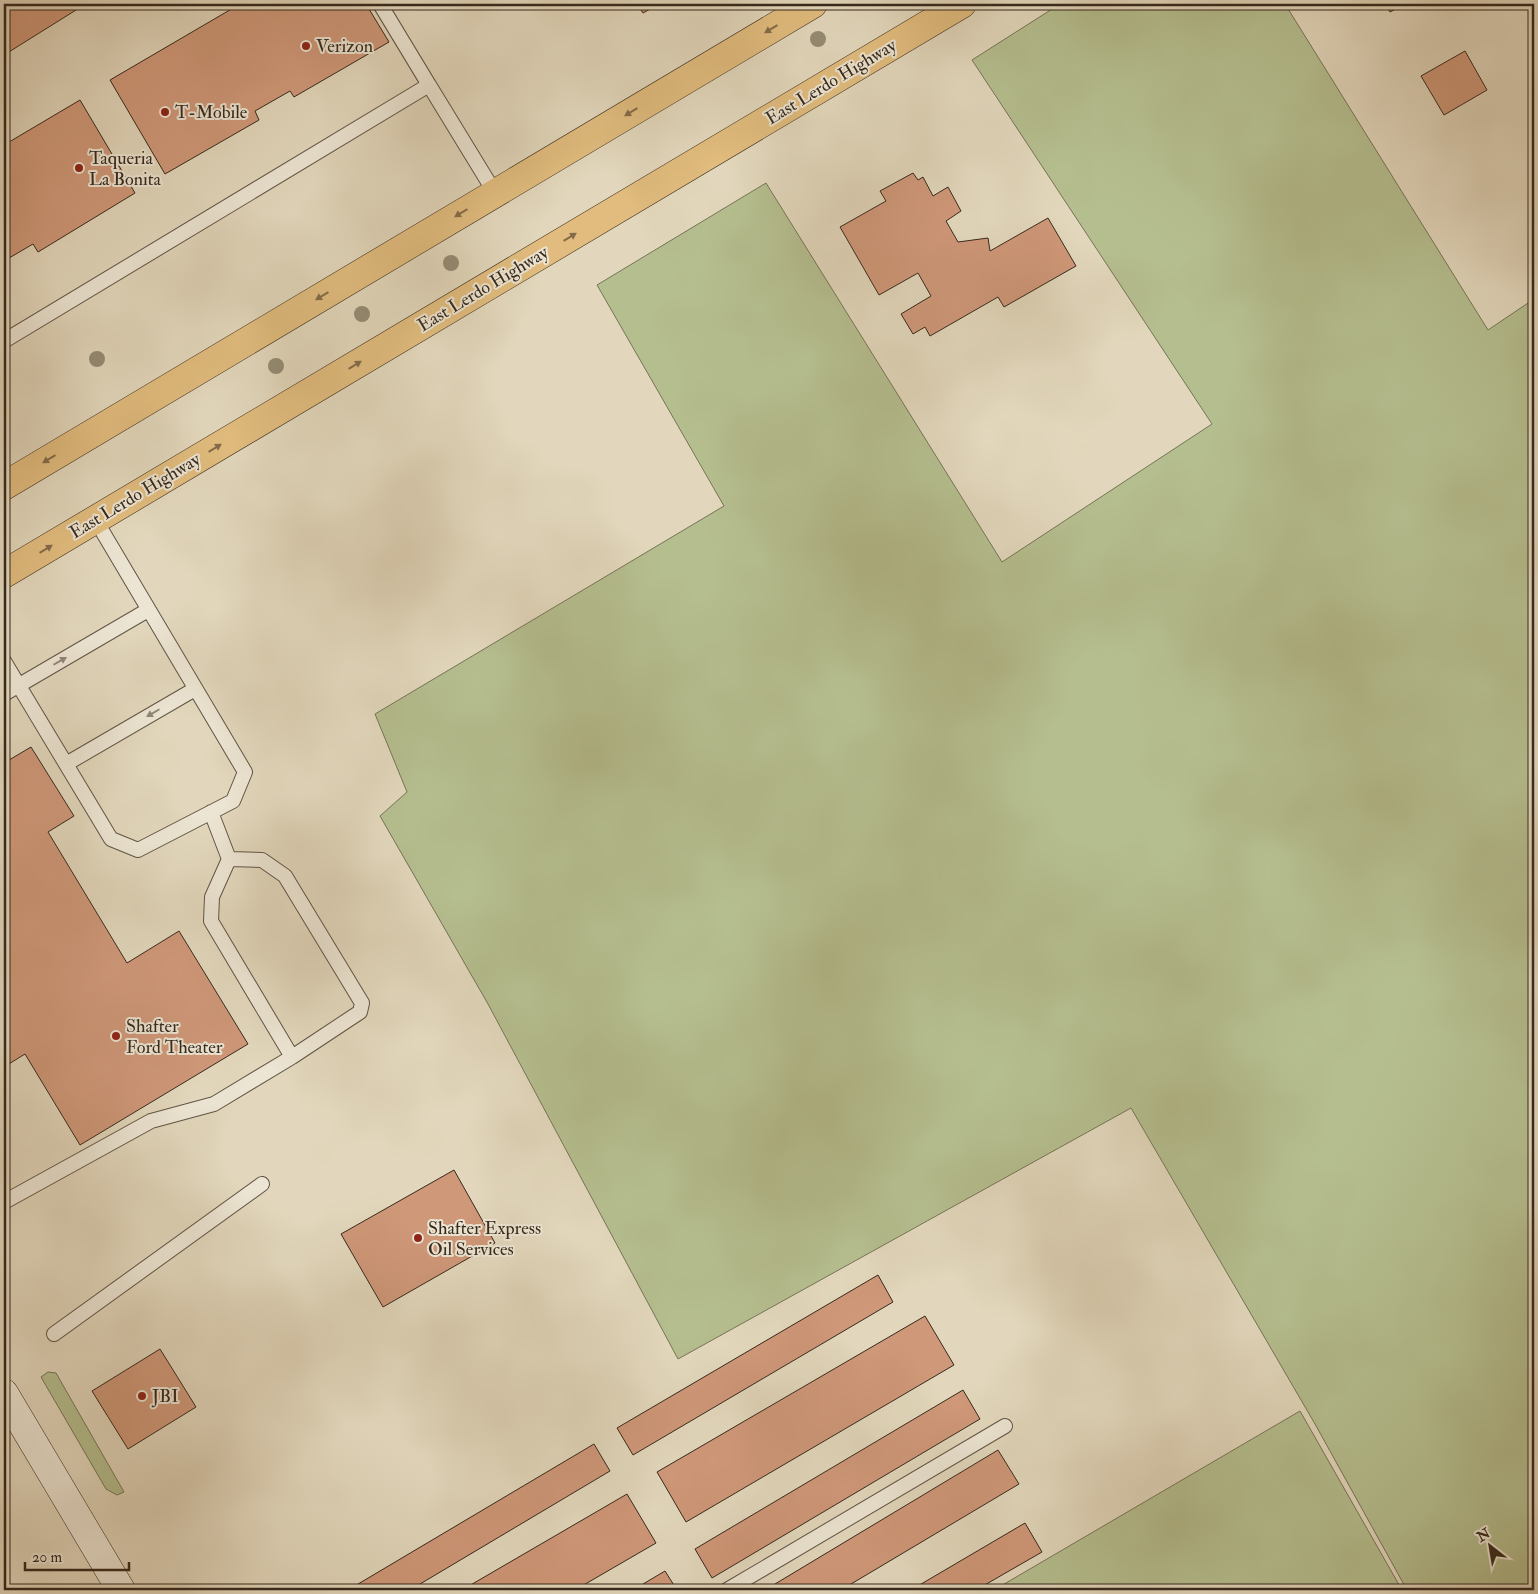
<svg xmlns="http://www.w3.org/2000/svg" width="1538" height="1594" viewBox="0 0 1538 1594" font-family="'IM FELL Double Pica',serif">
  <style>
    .green { fill: #b5be8f; stroke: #767456 }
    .building { fill: #cf9879; stroke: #36291d }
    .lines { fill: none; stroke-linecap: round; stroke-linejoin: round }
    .lane-casing { stroke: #615445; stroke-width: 16 }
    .secondary-casing { stroke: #36291d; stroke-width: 29 }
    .primary-casing { stroke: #36291d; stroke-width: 29 }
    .lane { stroke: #ece5d3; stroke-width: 14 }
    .secondary { stroke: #ece5d3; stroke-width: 28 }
    .primary { stroke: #e1bc7e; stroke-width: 28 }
    .tree { fill: #958c74 }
    .oneway { fill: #836b49 }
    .oneway2 { fill: #918778 }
    .poi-dot { fill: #8f2418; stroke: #ece5d3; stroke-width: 2 }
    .labels { text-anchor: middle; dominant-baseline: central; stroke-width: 4; stroke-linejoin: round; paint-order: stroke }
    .poi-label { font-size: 18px; fill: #36291d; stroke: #ece5d3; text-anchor: start }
    .street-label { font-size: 18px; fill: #36291d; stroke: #ece5d3 }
  </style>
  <rect width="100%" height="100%" fill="#e2d7bc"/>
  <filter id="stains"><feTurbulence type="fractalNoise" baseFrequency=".004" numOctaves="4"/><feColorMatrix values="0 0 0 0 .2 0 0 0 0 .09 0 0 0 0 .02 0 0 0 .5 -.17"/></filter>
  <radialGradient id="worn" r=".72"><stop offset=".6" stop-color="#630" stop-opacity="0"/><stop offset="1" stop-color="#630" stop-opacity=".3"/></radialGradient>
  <!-- green -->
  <path class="green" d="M1060,4H1285L1488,330L1534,299V1590H1407L1315,1424L1131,1108L678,1359L488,1004L380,816L407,792L375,714L724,506L597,285L766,183L1002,562L1212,424L972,60Z
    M48,1372L56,1373L124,1492L117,1495L106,1489L41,1377Z
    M1300,1411L1402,1590H994Z"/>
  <!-- building -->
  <path class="building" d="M4,4H84V5L4,55Z
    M240,4H366L389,42L294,97L290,91L255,111L259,120L165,174L110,80Z
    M499,4H510L508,8Z
    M637,4H659L643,13Z
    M1385,4H1405L1390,12Z
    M1465,51L1487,90L1444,115L1421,76Z
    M80,100L135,193L38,252L33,244L4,261V145Z
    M913,173L918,180L923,177L933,196L948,187L961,211L946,221L958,242L988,238L990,251L1048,218L1076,266L1004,307L998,297L930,336L925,327L913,334L901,314L931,296L918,273L879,295L840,227L886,201L880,191Z
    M31,747L74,816L48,832L127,963L179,931L248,1044L80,1145L25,1054L4,1067V763Z
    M454,1170L495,1243L383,1307L341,1234Z
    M878,1275L893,1302L633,1455L617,1428Z
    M925,1316L954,1365L686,1522L657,1472Z
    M160,1349L196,1407L128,1449L92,1391Z
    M963,1390L980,1419L712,1578L695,1549Z
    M594,1444L610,1471L410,1590H348Z
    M998,1450L1019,1484L841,1590H765Z
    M627,1494L656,1543L575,1590H462Z
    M1025,1523L1042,1552L976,1590H911Z
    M665,1571L677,1590H633Z"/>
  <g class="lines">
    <defs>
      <path id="lane" d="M380,4L429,85
        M4,341L429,85L495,193
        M4,661L111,839L138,850L233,801L245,772L95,519
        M4,694L148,610
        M66,764L195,689
        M211,812L229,859L212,897L211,921L292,1057
        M4,1202L151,1121L214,1104L292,1057L360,1012L362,1003L285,876L262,860L229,859
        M54,1334L262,1184
        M727,1590L1005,1426"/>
      <path id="secondary" d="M4,1393L121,1590"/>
      <path id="primary" d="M4,486L813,4
        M4,574L962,4"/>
    </defs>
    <!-- lane casing -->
    <use href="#lane" class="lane-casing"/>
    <!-- secondary casing -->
    <use href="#secondary" class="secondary-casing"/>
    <!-- primary casing -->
    <use href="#primary" class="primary-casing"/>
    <!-- lane -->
    <use href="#lane" class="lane"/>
    <!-- secondary -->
    <use href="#secondary" class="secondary"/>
    <!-- primary -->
    <use href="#primary" class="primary"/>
  </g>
  <!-- trees -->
  <g class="tree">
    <circle cx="818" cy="39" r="8"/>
    <circle cx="451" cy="263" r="8"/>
    <circle cx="362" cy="314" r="8"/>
    <circle cx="97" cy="359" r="8"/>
    <circle cx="276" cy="366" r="8"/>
  </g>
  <!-- one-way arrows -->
  <defs><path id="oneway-solid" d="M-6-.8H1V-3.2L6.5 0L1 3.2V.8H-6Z" transform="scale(1.25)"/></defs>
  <g class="oneway">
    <use href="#oneway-solid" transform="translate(771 29) rotate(149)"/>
    <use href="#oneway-solid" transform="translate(631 112) rotate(149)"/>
    <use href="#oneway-solid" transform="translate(461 213) rotate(149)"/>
    <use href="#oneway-solid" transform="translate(570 237) rotate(-31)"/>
    <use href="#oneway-solid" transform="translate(322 296) rotate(149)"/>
    <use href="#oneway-solid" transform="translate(355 365) rotate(-31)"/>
    <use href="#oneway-solid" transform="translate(215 448) rotate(-31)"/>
    <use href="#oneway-solid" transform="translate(49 459) rotate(149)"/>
    <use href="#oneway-solid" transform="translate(46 549) rotate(-31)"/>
  </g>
  <g class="oneway2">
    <use href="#oneway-solid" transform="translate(60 661) rotate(-30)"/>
    <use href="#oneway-solid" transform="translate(153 713) rotate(150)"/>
  </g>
  <!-- markers -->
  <g class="poi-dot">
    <circle cx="306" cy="46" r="5"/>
    <circle cx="165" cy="112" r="5"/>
    <circle cx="79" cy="168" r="5"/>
    <circle cx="116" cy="1036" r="5"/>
    <circle cx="418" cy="1238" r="5"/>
    <circle cx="142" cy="1396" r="5"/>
  </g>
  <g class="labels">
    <!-- poi labels -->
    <g class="poi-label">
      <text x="316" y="46">Verizon</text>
      <text x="175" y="112">T-Mobile</text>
      <text x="89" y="158">Taqueria<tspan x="89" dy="21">La Bonita</tspan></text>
      <text x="126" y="1026">Shafter<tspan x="126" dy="21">Ford Theater</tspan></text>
      <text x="428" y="1228">Shafter Express<tspan x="428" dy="21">Oil Services</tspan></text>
      <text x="152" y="1396">JBI</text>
    </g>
    <!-- street labels -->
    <g class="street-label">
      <text transform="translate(831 82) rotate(-31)">East Lerdo Highway</text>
      <text transform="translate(483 289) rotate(-31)">East Lerdo Highway</text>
      <text transform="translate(135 496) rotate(-31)">East Lerdo Highway</text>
    </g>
  </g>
  <!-- margin -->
  <rect width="1538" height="1594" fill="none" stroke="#e2d7bc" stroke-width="20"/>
  <rect x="5" y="5" width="1528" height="1584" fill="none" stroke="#36291d" stroke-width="2.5"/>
  <rect x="10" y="10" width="1518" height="1574" fill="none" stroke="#36291d"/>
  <!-- north arrow -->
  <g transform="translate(1490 1546) rotate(329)" stroke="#ece5d3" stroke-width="4" paint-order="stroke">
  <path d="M0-4L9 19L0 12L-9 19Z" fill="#36291d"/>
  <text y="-8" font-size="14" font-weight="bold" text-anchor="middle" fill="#36291d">N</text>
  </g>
  <!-- scale -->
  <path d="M25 1562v8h104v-8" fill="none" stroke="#36291d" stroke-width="2.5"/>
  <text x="32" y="1562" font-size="15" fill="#36291d" stroke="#ece5d3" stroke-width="4" paint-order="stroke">20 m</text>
  <rect width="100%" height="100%" filter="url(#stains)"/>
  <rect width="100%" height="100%" fill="url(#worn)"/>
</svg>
